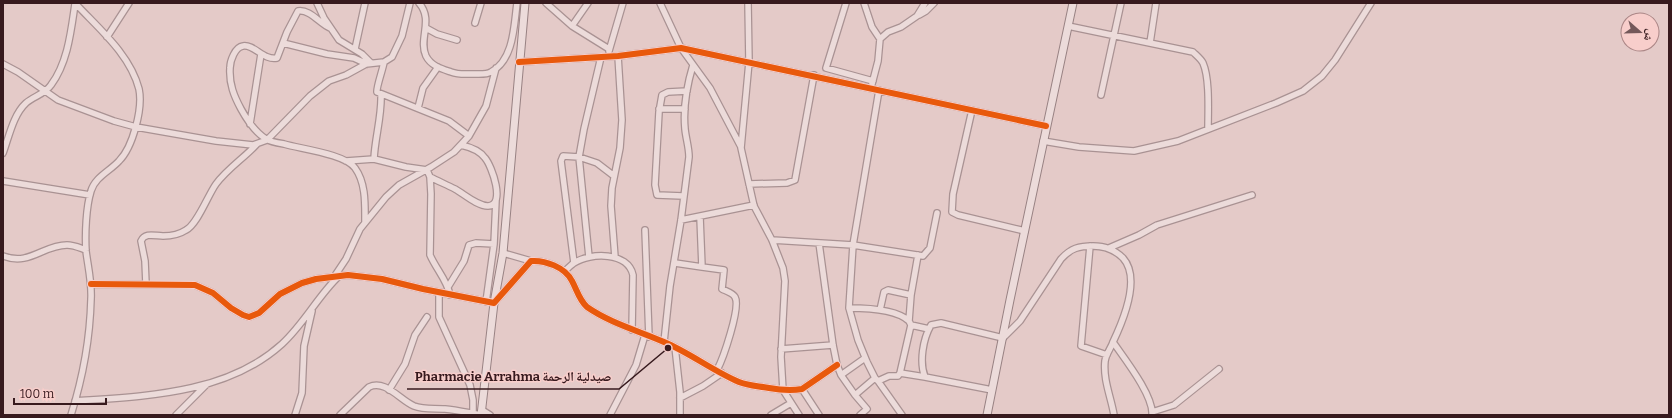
<svg xmlns="http://www.w3.org/2000/svg" width="1672" height="418" viewBox="0 0 1672 418" font-family="Bitter,'Noto Naskh Arabic',serif">
  <style>
    .lines { fill: none; stroke-linecap: round; stroke-linejoin: round }
    .street-casing { stroke: #a99293; stroke-width: 8 }
    .secondary-casing { stroke: #988283; stroke-width: 9 }
    .street { stroke: #ecdbda; stroke-width: 5.5 }
    .secondary { stroke: #ecdbda; stroke-width: 7 }
    .cycleway-casing { stroke: #f8cecb; stroke-width: 8 }
    .cycleway { stroke: #e8590c; stroke-width: 6 }
    .leader { fill: none; stroke: #371a1e; stroke-width: 1.5 }
    .callout-dot { fill: #371a1e; stroke: #f8cecb; stroke-width: 1.5 }
    .callout-label { font-size: 13px; text-anchor: middle; font-weight: bold; fill: #371a1e; stroke: #f8cecb; stroke-width: 3; stroke-linejoin: round; paint-order: stroke }
  </style>
  <rect width="100%" height="100%" fill="#e4cac8"/>
  <g class="lines">
    <defs>
      <path id="street" d="M317,3L324,18L339,40L362,54L371,63
        M419,3C434,20 418,39 426,56C431,66 442,69 451,72C459,75 465,74 473,74C478,74 486,75 491,72C514,60 514,25 517,3
        M546,3L572,26L609,49
        M660,3L681,48L710,88L741,147
        M748,3L749,62L741,148L754,206L772,240L783,268L785,281L781,357L783,390L799,415
        M846,3L826,68L873,81
        M864,3L872,27L880,39
        M919,15L926,11L934,3
        M475,23L481,3
        M572,26L588,3
        M1068,26L1193,52C1196,55 1201,59 1203,63C1210,79 1208,112 1208,129
        M330,28C320,24 310,9 298,11L287,32L277,58C264,61 254,44 243,46C235,47 230,61 230,68C229,84 234,96 241,109C247,120 255,132 266,139C271,142 278,143 284,144C301,149 345,154 355,168C366,183 365,204 365,222
        M426,28L437,34L457,40
        M107,37L129,3
        M283,43L327,54L354,58L367,64
        M1150,43L1156,3
        M355,49L365,3
        M609,51L623,3
        M601,57L584,129L579,157L597,163L614,176
        M384,62C383,69 376,88 377,92L449,121L469,136
        M519,62L618,56L681,48L1046,126
        M3,64L18,72L58,100L114,121L136,127L216,141L253,145L267,140L310,96L329,81L346,75L366,64L384,62L392,57L402,36L410,3
        M872,84L878,61L880,39L888,32L901,27L917,16L925,3
        M1101,95L1121,3
        M418,108L423,88L438,67
        M659,109H685
        M972,110L953,194L952,212L958,215L1025,231
        M250,124L261,54
        M1043,141L1079,147L1134,151L1178,141L1276,103L1303,91L1322,76L1335,60L1371,3
        M3,153C9,137 13,115 26,103C34,96 45,94 51,85C68,62 71,31 75,4
        M374,159C375,137 382,116 381,94
        M346,161L374,159L406,167L427,170L430,177L431,194L430,255C436,269 447,280 450,295
        M430,177C438,181 447,185 455,189C464,194 477,206 488,206C506,206 492,166 485,158C480,151 470,147 461,145
        M3,181L90,195
        M749,184L787,183L795,180L814,75
        M683,196L657,195L655,185L659,112L662,95L668,92L687,91
        M700,217L702,267L724,270L722,289C726,291 733,293 735,297C741,307 723,359 717,370
        M681,220L754,205
        M645,230L649,337
        M772,240L853,245L923,256L930,248L937,213
        M819,243L833,345L837,365L841,375L855,395
        M1090,246L1081,346L1107,355
        M1109,248L1139,235L1157,225L1252,195
        M503,253L531,261
        M3,256C30,266 43,245 67,245C74,245 80,248 86,250
        M615,257L611,206L612,188L620,148L622,120L618,56
        M574,263L561,161L563,156L579,157L589,257
        M675,263L702,267
        M565,271C568,268 571,265 574,263C591,252 628,252 633,275L632,330
        M334,277L346,259L360,229L386,197L399,185L431,167L454,152L469,136L486,106L496,68
        M91,284L195,285L213,293L231,308L243,315L249,317L259,313L280,294L302,283L316,279L348,275L382,279L423,289L494,303L531,261C545,260 565,267 572,281C577,290 579,300 587,307C610,323 639,331 664,342C690,353 713,371 739,382C749,386 759,386 769,388C780,390 791,391 802,389L837,365
        M146,284L145,261L141,241C145,232 155,236 163,236C170,236 180,234 186,230C197,225 208,195 216,184C227,169 244,158 257,144
        M448,287L464,261L469,245L476,243L494,244
        M439,292V317L470,385L473,400V413
        M486,302L494,244L496,200
        M849,308C866,308 896,309 909,321
        M880,310L884,292L888,290L911,295
        M911,325L929,329
        M664,342L670,286L681,220L689,157C689,147 686,139 685,129C683,108 687,85 693,65
        M1113,342C1124,358 1154,396 1152,415
        M675,347L680,392V415
        M781,349L833,345
        M900,373L925,377
        M841,375L865,358
        M875,378L867,362L858,340L849,308L853,245L879,90
        M878,381L902,415
        M802,389L819,415
        M389,390L405,364L415,335L427,317
        M992,390L925,377C919,362 923,339 931,325L941,323L1003,338L1020,321L1061,259C1071,248 1079,246 1093,246C1105,246 1114,249 1123,258C1141,278 1123,321 1113,342C1111,348 1106,354 1105,361C1103,380 1111,397 1114,415
        M680,398L703,386L722,373
        M75,401C146,396 227,394 282,344C304,324 318,296 338,277
        M482,410L490,415
        M1152,412L1174,405L1219,369
        M71,415C83,377 90,339 91,299C92,283 88,267 86,251C85,234 86,207 91,191C95,177 110,171 119,161C133,147 143,108 139,89C130,54 98,28 75,3
        M176,415L207,384
        M295,415L302,393L304,346L312,311
        M340,415L369,387C385,379 400,400 414,406C424,410 435,408 445,409C457,410 469,413 481,415
        M610,415L636,365L645,335
        M771,415L791,403
        M860,415L867,409L855,395L875,378L878,381L889,376H898L900,373L911,325L909,321L911,295L918,255"/>
      <path id="secondary" d="M481,415L494,303L503,253L525,3
        M987,415L1010,300L1073,3"/>
    </defs>
    <!-- street casing -->
    <use href="#street" class="street-casing"/>
    <!-- secondary casing -->
    <use href="#secondary" class="secondary-casing"/>
    <!-- street -->
    <use href="#street" class="street"/>
    <!-- secondary -->
    <use href="#secondary" class="secondary"/>
    <defs>
      <path id="cycleway" d="M519,62L618,56L681,48L1046,126
        M91,284L195,285L213,293L231,308L243,315L249,317L259,313L280,294L302,283L316,279L348,275L382,279L423,289L494,303L531,261C545,260 565,267 572,281C577,290 579,300 587,307C610,323 639,331 664,342C690,353 713,371 739,382C749,386 759,386 769,388C780,390 791,391 802,389L837,365"/>
    </defs>
    <!-- cycleway casing -->
    <use href="#cycleway" class="cycleway-casing"/>
    <!-- cycleway -->
    <use href="#cycleway" class="cycleway"/>
  </g>
  <!-- callouts -->
  <path class="leader" d="M668 348L619 389H407"/>
  <circle class="callout-dot" cx="668" cy="348" r="4"/>
  <g class="callout-label">
    <text x="513" y="381">Pharmacie Arrahma صيدلية الرحمة</text>
  </g>
  <!-- border -->
  <rect width="1672" height="418" fill="none" stroke="#371a1e" stroke-width="8"/>
  <!-- north arrow -->
  <g transform="translate(1640 32) rotate(110)"><circle r="19" fill="#f8cecb" stroke="#ab8686"/>
  <path d="M0-3L7 15L0 10L-7 15Z" fill="#74585a"/>
  <text y="-6" font-size="11" font-weight="bold" text-anchor="middle" fill="#371a1e">ش</text>
  </g>
  <!-- scale -->
  <path d="M14 398v6h92v-6" fill="none" stroke="#371a1e" stroke-width="2"/>
  <text x="20" y="398" font-size="12" fill="#371a1e" stroke="#f8cecb" stroke-width="3" paint-order="stroke">100 m</text>
</svg>
